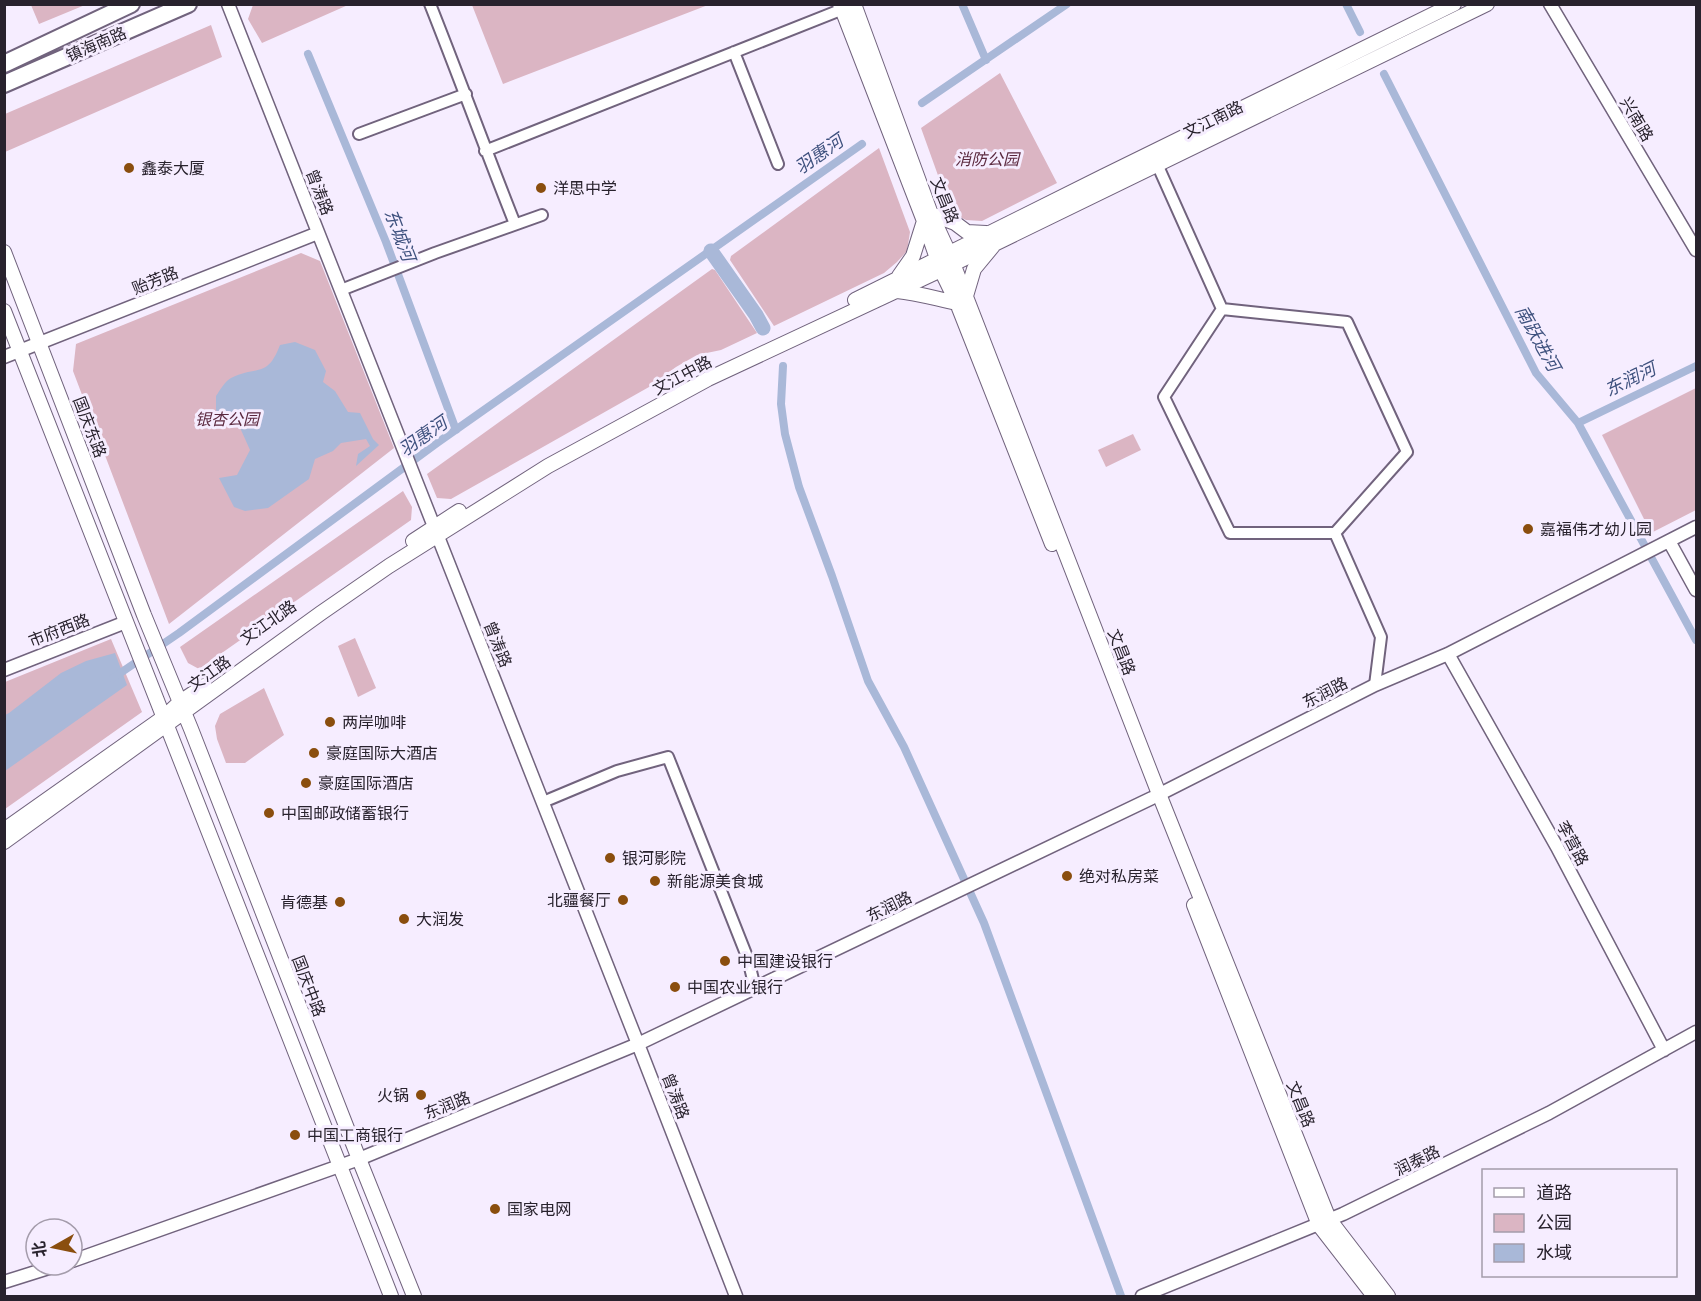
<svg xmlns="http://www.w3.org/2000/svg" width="1701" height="1301" viewBox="0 0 1701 1301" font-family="'Source Serif 4','Noto Sans SC',serif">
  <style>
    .green { fill: #dbb5c3 }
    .water { fill: #a9b8d8 }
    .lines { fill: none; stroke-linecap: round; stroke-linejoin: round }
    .canal { stroke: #a9b8d8; stroke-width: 8 }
    .river { stroke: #a9b8d8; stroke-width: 15 }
    .minor-casing { stroke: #71637d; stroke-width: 14 }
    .tertiary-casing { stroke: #71637d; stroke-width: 15 }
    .secondary-casing { stroke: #71637d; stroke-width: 16 }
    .trunk-casing { stroke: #71637d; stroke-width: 20 }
    .minor { stroke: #fff; stroke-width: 10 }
    .tertiary { stroke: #fff; stroke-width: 12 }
    .secondary { stroke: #fff; stroke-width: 14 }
    .trunk { stroke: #fff; stroke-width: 16 }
    .poi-dot { fill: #8a4e0e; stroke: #f6edff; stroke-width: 2 }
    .labels { text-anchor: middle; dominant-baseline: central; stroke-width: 6; stroke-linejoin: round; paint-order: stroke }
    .street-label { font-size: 16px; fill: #28222d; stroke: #f6edff }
    .park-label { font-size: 16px; font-style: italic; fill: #5b293f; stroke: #f6edff }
    .poi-label { font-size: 16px; fill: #28222d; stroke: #f6edff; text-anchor: start }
    .water-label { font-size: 18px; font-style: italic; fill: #3e517e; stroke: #f6edff }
  </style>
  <rect width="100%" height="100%" fill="#f6edff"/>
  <!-- green -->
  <path class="green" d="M31,5H85L39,24Z
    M253,5V4L348,5L262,43L248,19Z
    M472,5H708L503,84Z
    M211,25L222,57L5,152V114Z
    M1000,73L1057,183L982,221L966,220L958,216L949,206L921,128Z
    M879,148L910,232L907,251L897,262L884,273L774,326L730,260L731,256Z
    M301,253L320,261L394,448L169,624L73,371L76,344Z
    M712,269L715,270L757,333L721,350L697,355L676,367L649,387L451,499L437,498L427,474Z
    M1696,388V510L1651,533L1602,435Z
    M1133,434L1141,450L1106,467L1098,450Z
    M403,491L412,507L411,520L199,669L188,663L180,647Z
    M355,638L376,688L358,697L338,646Z
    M111,639L142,712L5,809V682Z
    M264,688L284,735L245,763H226L217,739L215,726L220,714Z"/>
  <!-- water -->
  <path class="water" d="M295,342L315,350L326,371L323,382L335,391L348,412L360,413L373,439L379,445L356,466L358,454L370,446L366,439L341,443L333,451L315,459L309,479L268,508L245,511L234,507L219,478L237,475L250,450L237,421L224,423L216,410V396C220,390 225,381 231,378C257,365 267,379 280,345Z
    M115,653L127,685L5,771V715L9,713L61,673L86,661Z"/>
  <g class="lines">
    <!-- canal -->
    <path class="canal" d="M962,4L986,60
      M1346,4L1360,32
      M308,54L386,242L456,430
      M1384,74L1536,373L1578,423L1696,640
      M922,103L1067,4
      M783,366L781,404L785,434L799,487L832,576L868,681L904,747L984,923L1121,1296
      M1578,423L1696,366
      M113,678L179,633L437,443L862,144"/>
    <!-- river -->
    <path class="river" d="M711,251L756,315L763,328"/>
    <defs>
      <path id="minor" d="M430,4C459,77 486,151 515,224
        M734,52L778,164
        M359,134L466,94
        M485,151L848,7
        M1157,164L1222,309L1164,397L1230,533H1335L1381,637L1375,685
        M341,290L435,253L542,215
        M1222,309L1347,322L1407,452L1335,533
        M543,802L617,771L668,757L748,959L755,988"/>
      <path id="tertiary" d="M228,4L638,1044L736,1296
        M1550,4L1696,250
        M4,357L318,233
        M1669,541L1696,590
        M1448,654L1557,847L1664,1050
        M4,670L126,622
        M72,1261L359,1159L638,1044L1152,798L1375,685L1448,654L1696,527
        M4,1282L58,1265
        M1142,1296L1343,1214L1549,1113L1696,1032"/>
      <path id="secondary" d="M840,4L924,221L941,270L957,303L1052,544
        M854,4L931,214L949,253L1159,794L1329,1219L1388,1296
        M931,214L955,223L967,232L986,233
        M4,252L144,615L191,729L359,1159L414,1296
        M899,276L913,256L924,221
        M897,291C918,293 937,299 957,303
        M966,296L974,269L993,246
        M855,300L1102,177L1454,4
        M4,311L391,1296
        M413,541L459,511
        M4,830L164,717L180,702L204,686
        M4,842L321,613L389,566L548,466L708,379L941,270L1487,4
        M1194,905L1319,1225L1374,1296"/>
      <path id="trunk" d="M4,64L131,4
        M4,84L188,4"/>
    </defs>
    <!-- minor casing -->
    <use href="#minor" class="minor-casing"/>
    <!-- tertiary casing -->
    <use href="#tertiary" class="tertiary-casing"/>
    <!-- secondary casing -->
    <use href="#secondary" class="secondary-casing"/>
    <!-- trunk casing -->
    <use href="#trunk" class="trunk-casing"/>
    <!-- minor -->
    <use href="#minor" class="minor"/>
    <!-- tertiary -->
    <use href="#tertiary" class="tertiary"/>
    <!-- secondary -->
    <use href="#secondary" class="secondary"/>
    <!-- trunk -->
    <use href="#trunk" class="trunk"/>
  </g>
  <!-- markers -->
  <g class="poi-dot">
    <circle cx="129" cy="168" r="6"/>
    <circle cx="541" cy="188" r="6"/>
    <circle cx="1528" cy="529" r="6"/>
    <circle cx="330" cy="722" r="6"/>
    <circle cx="314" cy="753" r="6"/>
    <circle cx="306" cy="783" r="6"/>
    <circle cx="269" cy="813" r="6"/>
    <circle cx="610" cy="858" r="6"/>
    <circle cx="1067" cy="876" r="6"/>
    <circle cx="655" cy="881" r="6"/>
    <circle cx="623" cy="900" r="6"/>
    <circle cx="340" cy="902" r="6"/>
    <circle cx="404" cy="919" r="6"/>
    <circle cx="725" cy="961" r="6"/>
    <circle cx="675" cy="987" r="6"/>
    <circle cx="421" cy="1095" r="6"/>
    <circle cx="295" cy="1135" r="6"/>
    <circle cx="495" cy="1209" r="6"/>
  </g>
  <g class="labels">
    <!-- street labels -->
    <g class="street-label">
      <text transform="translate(96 44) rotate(-23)">镇海南路</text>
      <text transform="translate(1213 119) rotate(-26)">文江南路</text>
      <text transform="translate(1637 119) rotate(59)">兴南路</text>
      <text transform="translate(320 192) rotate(69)">曾涛路</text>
      <text transform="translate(945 200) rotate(68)">文昌路</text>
      <text transform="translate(155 280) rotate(-22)">贻芳路</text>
      <text transform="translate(682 375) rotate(-28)">文江中路</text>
      <text transform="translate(90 427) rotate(69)">国庆东路</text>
      <text transform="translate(268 622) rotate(-35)">文江北路</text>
      <text transform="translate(59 630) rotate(-21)">市府西路</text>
      <text transform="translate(498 644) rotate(68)">曾涛路</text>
      <text transform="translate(1122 652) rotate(69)">文昌路</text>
      <text transform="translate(209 673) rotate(-36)">文江路</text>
      <text transform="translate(1325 692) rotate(-27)">东润路</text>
      <text transform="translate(1573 843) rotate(62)">李营路</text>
      <text transform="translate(889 906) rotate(-26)">东润路</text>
      <text transform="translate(309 986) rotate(69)">国庆中路</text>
      <text transform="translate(676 1096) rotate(69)">曾涛路</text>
      <text transform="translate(1301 1104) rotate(68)">文昌路</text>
      <text transform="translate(447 1105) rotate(-22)">东润路</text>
      <text transform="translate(1417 1160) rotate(-26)">润泰路</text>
    </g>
    <!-- park labels -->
    <g class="park-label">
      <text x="987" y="159">消防公园</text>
      <text x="227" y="419">银杏公园</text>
    </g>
    <!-- poi labels -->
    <g class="poi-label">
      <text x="141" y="168">鑫泰大厦</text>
      <text x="553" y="188">洋思中学</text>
      <text x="1540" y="529">嘉福伟才幼儿园</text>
      <text x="342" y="722">两岸咖啡</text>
      <text x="326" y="753">豪庭国际大酒店</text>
      <text x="318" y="783">豪庭国际酒店</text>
      <text x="281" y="813">中国邮政储蓄银行</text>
      <text x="622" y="858">银河影院</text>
      <text x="1079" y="876">绝对私房菜</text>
      <text x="667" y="881">新能源美食城</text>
      <text x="611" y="900" text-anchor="end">北疆餐厅</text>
      <text x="328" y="902" text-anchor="end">肯德基</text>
      <text x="416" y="919">大润发</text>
      <text x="737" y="961">中国建设银行</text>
      <text x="687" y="987">中国农业银行</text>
      <text x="409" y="1095" text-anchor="end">火锅</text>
      <text x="307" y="1135">中国工商银行</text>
      <text x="507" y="1209">国家电网</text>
    </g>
    <!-- water labels -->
    <g class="water-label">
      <text transform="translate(819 154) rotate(-35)">羽惠河</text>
      <text transform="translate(400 235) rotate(69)">东城河</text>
      <text transform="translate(1538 338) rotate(61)">南跃进河</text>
      <text transform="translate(1630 379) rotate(-26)">东润河</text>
      <text transform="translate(423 436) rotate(-35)">羽惠河</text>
    </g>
  </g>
  <!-- border -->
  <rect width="1701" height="1301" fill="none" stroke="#28222d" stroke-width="12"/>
  <!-- legend -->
  <rect x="1482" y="1169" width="195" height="108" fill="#f6edff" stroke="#a49cab" stroke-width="1.5"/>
  <rect x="1494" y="1188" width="30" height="9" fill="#ffffff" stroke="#a49cab" stroke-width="1.5"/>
  <text x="1536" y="1199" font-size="18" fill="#28222d">道路</text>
  <rect x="1494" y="1214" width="30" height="18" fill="#dbb5c3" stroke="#a49cab" stroke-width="1.5"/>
  <text x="1536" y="1229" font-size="18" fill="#28222d">公园</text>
  <rect x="1494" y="1244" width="30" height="18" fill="#a9b8d8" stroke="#a49cab" stroke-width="1.5"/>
  <text x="1536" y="1259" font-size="18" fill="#28222d">水域</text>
  <!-- north arrow -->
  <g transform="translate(54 1247) rotate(261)"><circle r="28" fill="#f6edff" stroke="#a49cab" stroke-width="1.5"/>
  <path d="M0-4.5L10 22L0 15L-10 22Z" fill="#8a4e0e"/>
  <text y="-9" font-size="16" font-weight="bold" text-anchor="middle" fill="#28222d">北</text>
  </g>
</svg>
